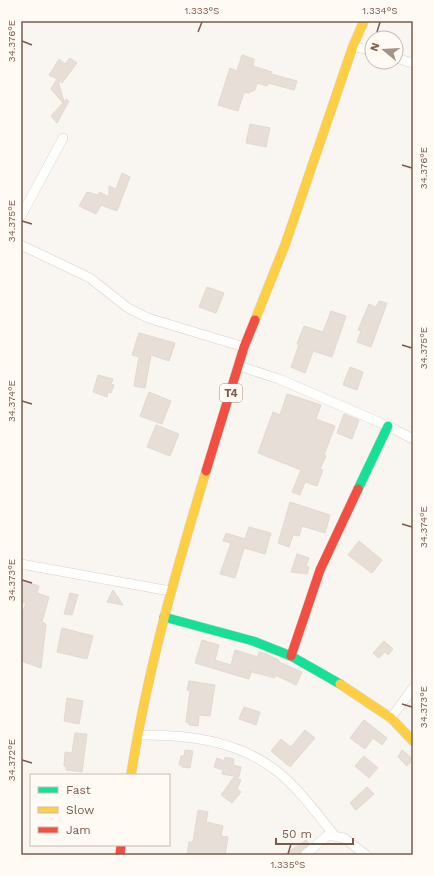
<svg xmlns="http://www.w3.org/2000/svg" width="434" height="876" viewBox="0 0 434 876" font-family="'Work Sans',sans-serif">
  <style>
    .building { fill: #e6ded7; stroke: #e2d8d2 }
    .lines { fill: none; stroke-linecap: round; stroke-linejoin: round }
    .street-casing { stroke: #d7d1cb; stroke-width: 10 }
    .fast-casing { stroke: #d9d2cb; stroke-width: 10 }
    .slow-casing { stroke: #d9d2cb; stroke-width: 10 }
    .jam-casing { stroke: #d9d2cb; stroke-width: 10 }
    .street { stroke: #fefefd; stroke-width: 9 }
    .fast { stroke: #16e098; stroke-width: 9 }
    .slow { stroke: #ffcf43; stroke-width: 9 }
    .jam { stroke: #f24e42; stroke-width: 9 }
    .ticks { fill: none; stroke: #7a5c4d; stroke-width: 1.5 }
    .labels { text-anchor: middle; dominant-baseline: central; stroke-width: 4; stroke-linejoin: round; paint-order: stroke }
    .shield { fill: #fffaf3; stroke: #a28b7f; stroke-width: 1 }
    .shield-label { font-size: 11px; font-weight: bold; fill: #7a5c4d }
    .neatline { fill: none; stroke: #7a5c4d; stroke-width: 1.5 }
    .ticks-label { font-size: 10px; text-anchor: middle; fill: #7a5c4d }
  </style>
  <rect width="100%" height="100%" fill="#f9f5f0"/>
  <!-- building -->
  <path class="building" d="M242,55L254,59L253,66L272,72L271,74L297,81L294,90L268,83L267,86L257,83L255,90L248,93L244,92L238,111L218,105L230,68L237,71Z
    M70,58L77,63L62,83L58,80L64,102L66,99L69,101L57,123L51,116L63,103L51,89L57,79L49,75L59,59L65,64Z
    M250,124L270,128L266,147L246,143Z
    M122,173L130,177L117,211L101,205L96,214L79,206L87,192L98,195L100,192L109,197V186L116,189Z
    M207,287L224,293L216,313L199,307Z
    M379,301L387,303L371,347L357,342L361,331L358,330L369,304L376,307Z
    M331,311L346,316L332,357L313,351L305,373L291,367L299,345L297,344L304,326L323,332Z
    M139,333L175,343L169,361L151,355L145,388L134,386L139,357L132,355Z
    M350,367L363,372L357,390L343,385Z
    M98,375L113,379L111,384L114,385L111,393L108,392L107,397L93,392Z
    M149,392L171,401L162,424L140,416Z
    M287,394L321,405L316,419L335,426L324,455L326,456L320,469L323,470L317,486L305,482L300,495L292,492L301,470L258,453L273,412L280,415Z
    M344,414L359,420L352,439L337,433Z
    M156,425L179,434L170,456L147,447Z
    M290,502L330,515L325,533L302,526L299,536L293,535L289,547L278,543Z
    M249,527L271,533L265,554L244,548L235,578L220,574L231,543L223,541L226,533L245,539Z
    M359,541L382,560L372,573L348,555Z
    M297,554L309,558L306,566L309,567L307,574L291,572Z
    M24,581L39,586L37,593L49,597L42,622L46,624L41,668L21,661V617L26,603L21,602V589Z
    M113,590L123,605L107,602Z
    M70,593L78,595L72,615L64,614Z
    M62,628L93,636L87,659L57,652Z
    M202,640L219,645L215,660L231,665L235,650L258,657L259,652L266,654L279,660V662L302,672L296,685L275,675V678L248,671L251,672L249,679L195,663Z
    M384,641L393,649L388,655L385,652L379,658L373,653Z
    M189,681L215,685L210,716L199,715L198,726L189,725V723L186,722L190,691L187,690Z
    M67,698L83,701L79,724L64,721Z
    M244,707L260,712L256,725L239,719Z
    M364,720L387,738L382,745L373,738L365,749L350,738Z
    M305,730L315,738L290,767L271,751L281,739L291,747Z
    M75,733L87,734L82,772L66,770V766H64L65,752L72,753Z
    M185,750L193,751L190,768L182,767V765H179L181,756H184Z
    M402,750L413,759L407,766L398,757Z
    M364,756L378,768L369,778L355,766Z
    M225,757L234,759L233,765L241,767L239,777L222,774L223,770L214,767L217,758L224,761Z
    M234,777L241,780L237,789L241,792L232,803L221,795Z
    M367,787L374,794L356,810L350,803Z
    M198,810L208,812L206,822L223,826L221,836L228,837L225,855H187L189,842H193Z
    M306,840L309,844L301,851L299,855H284Z"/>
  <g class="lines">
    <defs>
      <path id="street" d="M353,46L372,51
        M396,58L413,63
        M21,216L63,138
        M21,245L90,278L128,308L148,318L244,347
        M239,366L279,379L388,426L413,439
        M21,564L170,591
        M391,718L413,688
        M137,735C186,734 238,740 278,772C300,790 317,814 335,836
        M305,855L328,835L344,838L366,855"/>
      <path id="fast" d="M358,489L388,426
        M164,617L253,641L291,656L340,684"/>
      <path id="slow" d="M255,320L285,245L353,46L364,21
        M340,684L391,718L413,741
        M131,775C147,671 176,571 206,471"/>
      <path id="jam" d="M206,471L244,347L255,320
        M291,656L320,570L358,489
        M120,855L121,845"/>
    </defs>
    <!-- street casing -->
    <use href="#street" class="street-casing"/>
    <!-- fast casing -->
    <use href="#fast" class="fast-casing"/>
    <!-- slow casing -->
    <use href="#slow" class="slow-casing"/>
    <!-- jam casing -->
    <use href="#jam" class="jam-casing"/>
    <!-- street -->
    <use href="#street" class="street"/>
    <!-- fast -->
    <use href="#fast" class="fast"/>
    <!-- slow -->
    <use href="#slow" class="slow"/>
    <!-- jam -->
    <use href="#jam" class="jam"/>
  </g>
  <!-- ticks -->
  <path class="ticks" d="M198,32L202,22M377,32L380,22M22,41L32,45M402,165L412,168M22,221L32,224M402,345L412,348M22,401L32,404M402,524L412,527M22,580L32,583M402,704L412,707M22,760L32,763M288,854L291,844"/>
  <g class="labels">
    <!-- shield labels -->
    <rect class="shield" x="220" y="384" width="22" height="18" rx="3"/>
    <g class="shield-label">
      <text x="231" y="393">T4</text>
    </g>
  </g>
  <!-- border -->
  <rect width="434" height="876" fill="none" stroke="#fffaf3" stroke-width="44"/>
  <!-- legend -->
  <rect x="30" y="774" width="140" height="72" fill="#fffaf3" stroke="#cabbb1"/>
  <rect x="38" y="787" width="20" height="6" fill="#16e098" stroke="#cabbb1"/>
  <text x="66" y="794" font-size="12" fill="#7a5c4d">Fast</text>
  <rect x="38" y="807" width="20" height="6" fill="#ffcf43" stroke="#cabbb1"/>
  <text x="66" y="814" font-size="12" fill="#7a5c4d">Slow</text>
  <rect x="38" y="827" width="20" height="6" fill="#f24e42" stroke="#cabbb1"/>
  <text x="66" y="834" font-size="12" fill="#7a5c4d">Jam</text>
  <!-- north arrow -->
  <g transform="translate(384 50) rotate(288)"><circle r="19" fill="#fffaf3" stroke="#cabbb1"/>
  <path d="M0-3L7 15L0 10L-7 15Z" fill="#a69286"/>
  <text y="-6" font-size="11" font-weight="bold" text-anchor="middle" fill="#7a5c4d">N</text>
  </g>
  <!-- scale -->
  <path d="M276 838v6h77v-6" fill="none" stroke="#7a5c4d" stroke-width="2"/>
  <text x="282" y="838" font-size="12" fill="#7a5c4d" stroke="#fffaf3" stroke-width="3" paint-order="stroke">50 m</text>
  <rect x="22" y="22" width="390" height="832" class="neatline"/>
  <g class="ticks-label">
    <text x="202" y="14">1.333°S</text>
    <text x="380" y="14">1.334°S</text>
    <text transform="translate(11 41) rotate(-90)" y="4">34.376°E</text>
    <text transform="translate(423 168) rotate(-90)" y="4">34.376°E</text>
    <text transform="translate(11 221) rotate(-90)" y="4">34.375°E</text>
    <text transform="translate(423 348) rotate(-90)" y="4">34.375°E</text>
    <text transform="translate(11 401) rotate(-90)" y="4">34.374°E</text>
    <text transform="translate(423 527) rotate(-90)" y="4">34.374°E</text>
    <text transform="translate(11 580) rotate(-90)" y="4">34.373°E</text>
    <text transform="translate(423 707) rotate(-90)" y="4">34.373°E</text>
    <text transform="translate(11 760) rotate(-90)" y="4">34.372°E</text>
    <text x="288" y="868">1.335°S</text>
  </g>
</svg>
